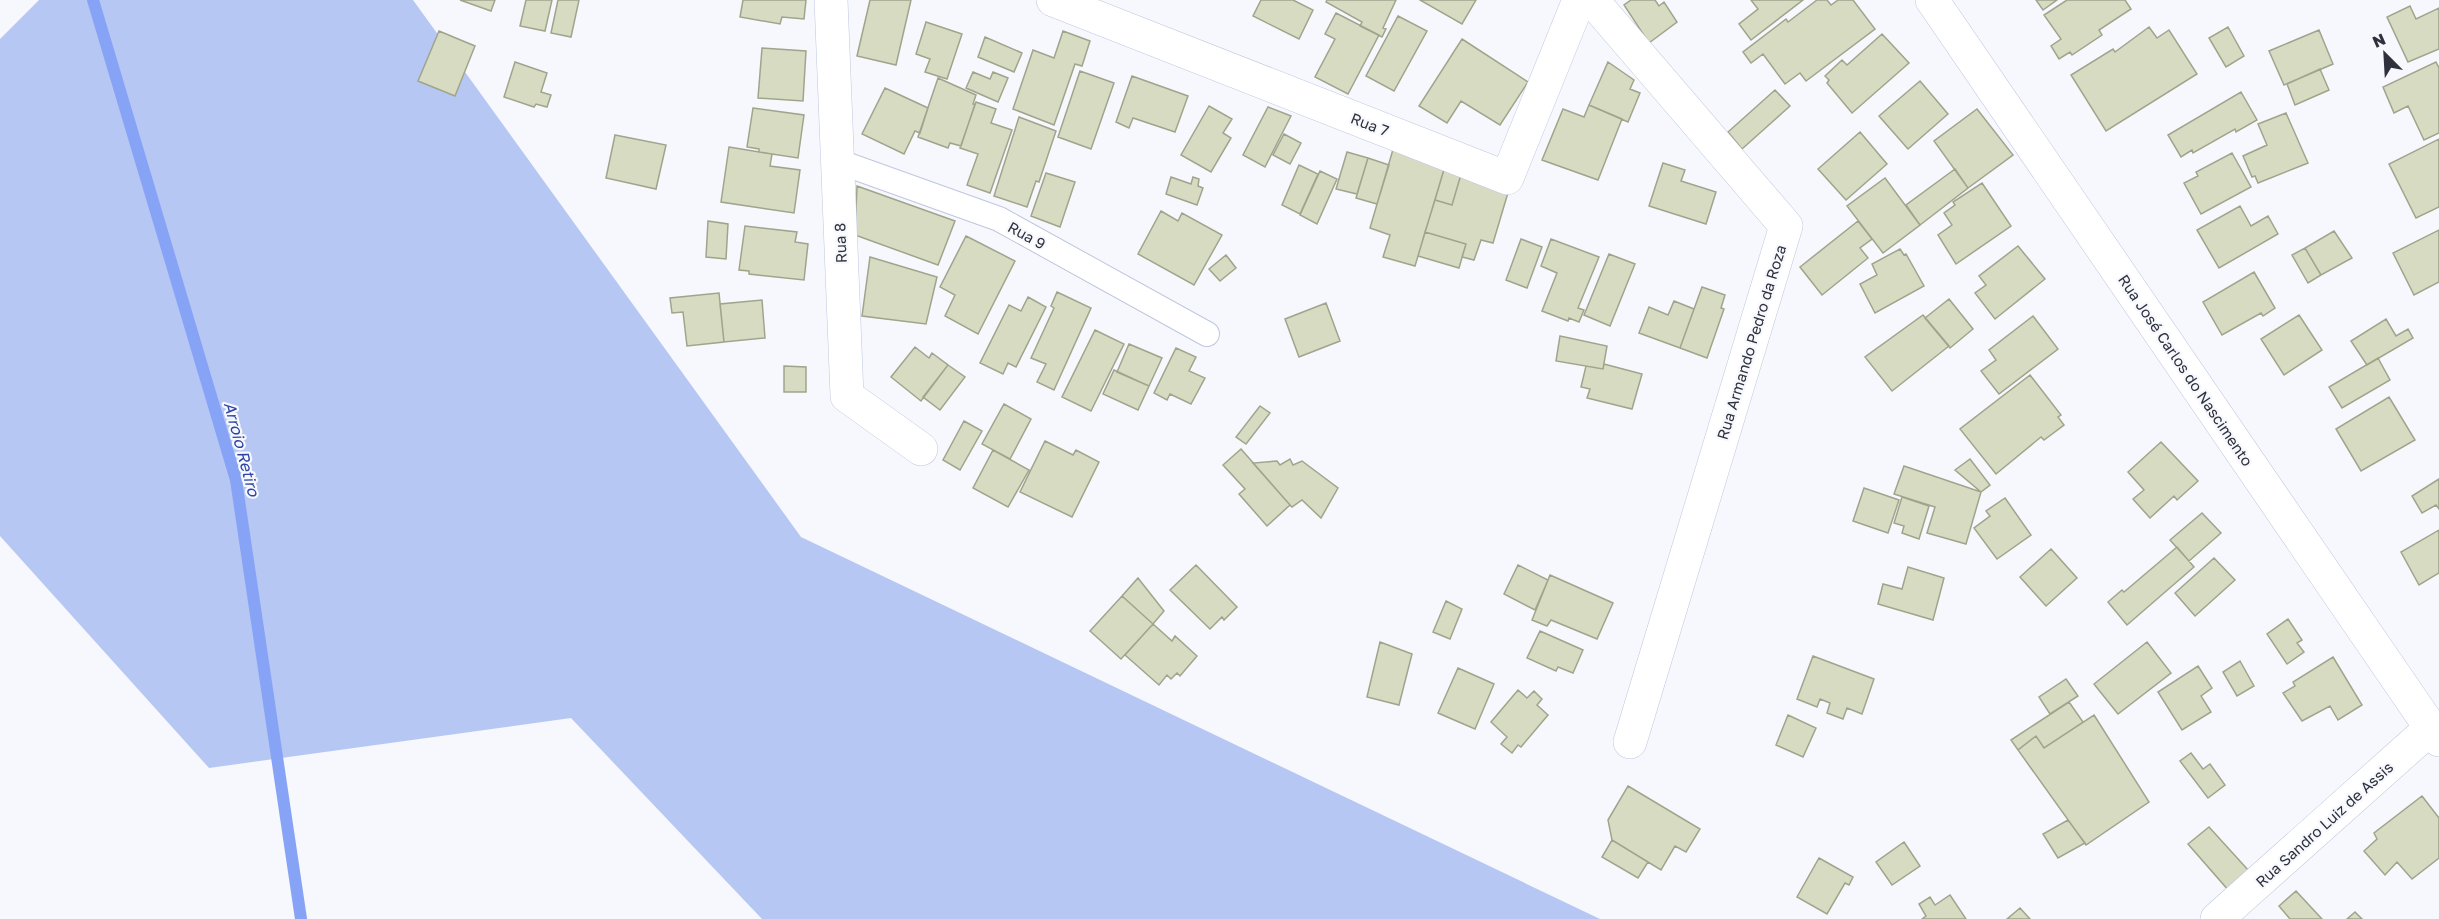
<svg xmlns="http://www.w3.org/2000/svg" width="2439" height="919" viewBox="0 0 2439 919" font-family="'Golos Text',sans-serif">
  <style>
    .green { fill: #b7c7f3 }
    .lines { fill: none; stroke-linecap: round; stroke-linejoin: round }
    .stream { stroke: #87a3f6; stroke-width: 12 }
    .building { fill: #d7dbc1; stroke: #a0a48c; stroke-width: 1.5 }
    .service-casing { stroke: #bec7df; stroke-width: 26 }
    .minor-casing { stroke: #bec7df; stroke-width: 34 }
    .service { stroke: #fff; stroke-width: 24 }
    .minor { stroke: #fff; stroke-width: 33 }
    .labels { text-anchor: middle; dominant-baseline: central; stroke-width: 4.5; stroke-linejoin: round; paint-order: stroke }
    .street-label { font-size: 15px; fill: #2e313b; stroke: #f6f8fd }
    .water-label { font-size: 16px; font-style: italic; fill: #2e45a4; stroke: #f6f8fd }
  </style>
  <rect width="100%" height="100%" fill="#f6f8fd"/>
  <!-- green -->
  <path class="green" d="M39,0H413L801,537L1600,919H762L571,718L209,768L0,536V39Z"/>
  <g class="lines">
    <!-- stream -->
    <path class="stream" d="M93,0L236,480L301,919"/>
  </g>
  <!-- building -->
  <path class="building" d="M460,0H495L491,11Z
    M526,0H552L545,31L520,26Z
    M558,0H579L571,37L551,33Z
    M743,0H806L804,19L782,17L780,24L740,17Z
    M870,0H911L896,65L857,56Z
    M1261,0H1293L1313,10L1299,39L1253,16Z
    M1327,0H1396L1383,28L1386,29L1382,37L1360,26L1362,22L1326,2Z
    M1420,0H1476L1462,24Z
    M1631,0H1655L1659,6L1664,2L1677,22L1649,43L1624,5Z
    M1751,0H1803L1751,40L1739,24L1758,9Z
    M1817,0H1827L1831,5L1838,0H1853L1875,29L1806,81L1800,73L1785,84L1763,54L1751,63L1743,52L1786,19L1788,22Z
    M2036,0H2057L2043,10Z
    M2067,0H2125L2131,9L2099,30L2102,35L2072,55L2070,52L2059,59L2051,46L2061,39L2044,15Z
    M2410,6L2416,19L2439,8V49L2408,62L2387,17Z
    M1336,13L1379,35L1348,94L1315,77L1335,39L1325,34Z
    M1398,16L1427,31L1394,91L1366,76Z
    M926,22L962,34L947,79L925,72L930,59L916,54Z
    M2149,27L2157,38L2169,30L2197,74L2106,131L2071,75L2113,49L2115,52Z
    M2228,27L2244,56L2226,67L2209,38Z
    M2319,30L2333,64L2284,85L2269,51Z
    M439,31L475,46L455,96L418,81Z
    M1063,31L1090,41L1082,66L1075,64L1054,125L1013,109L1033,50L1054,58Z
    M1882,34L1909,63L1852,113L1827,83L1829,80L1825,76L1842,60L1847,65Z
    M985,37L1022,53L1014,72L978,57Z
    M1462,39L1528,82L1500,125L1461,101L1447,123L1419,106Z
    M762,48L806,51L803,101L758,98Z
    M515,62L547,73L541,92L551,95L547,107L536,104L534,107L504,97Z
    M1608,62L1634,80L1630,89L1640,93L1628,122L1589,105Z
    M2436,62L2439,68V133L2424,140L2408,106L2394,113L2383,87Z
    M2320,69L2329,90L2295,105L2287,84Z
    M1080,71L1114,83L1091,149L1058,137Z
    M973,72L990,79L993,72L1008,78L998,102L966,88Z
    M1132,76L1188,96L1175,132L1133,118L1129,128L1116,122Z
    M938,78L976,95L973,104H975L961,146L950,143L948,148L918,137Z
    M1920,81L1948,114L1908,149L1879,116Z
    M885,88L928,108L920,133L915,131L904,154L862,134Z
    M1775,90L1790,106L1742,149L1728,132Z
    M2241,92L2257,120L2236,132L2235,129L2193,153L2192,150L2181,157L2168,135Z
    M976,102L996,109L991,123L1012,130L990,193L967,185L978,154L960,148Z
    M1589,105L1622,119L1598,180L1542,160L1563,109L1584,117Z
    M1209,106L1232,119L1223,133L1231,138L1211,172L1181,155Z
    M1268,107L1291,116L1265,167L1243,155Z
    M753,108L804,115L798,158L759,152V149L747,147Z
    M1977,109L2013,155L1968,188L1934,141Z
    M2286,113L2308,163L2258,183L2255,176L2252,177L2243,156L2267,145L2258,124Z
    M1019,117L1056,131L1039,182L1036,181L1027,207L994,196Z
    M1860,132L1887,164L1846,200L1818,169Z
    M1284,134L1301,143L1290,164L1273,155Z
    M615,135L666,145L656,189L606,178Z
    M2439,139V207L2416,218L2389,164Z
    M1394,146L1445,166L1415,266L1383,257L1390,235L1370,228Z
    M729,147L772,154L770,166L800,170L794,213L721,202Z
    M1347,152L1368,158L1357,194L1336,189Z
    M2232,153L2251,187L2201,214L2184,183L2198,176L2196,172Z
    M1368,158L1389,165L1377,204L1356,198Z
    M1663,163L1685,170L1681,181L1716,192L1706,224L1649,206Z
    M1299,165L1318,174L1300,214L1282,205Z
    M1445,166L1462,171L1452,205L1435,200Z
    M1955,169L1968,188L1920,225L1906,205Z
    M1320,171L1337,179L1317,224L1300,215Z
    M1462,171L1510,186L1493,243L1481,240L1474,260L1462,257L1466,244L1425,232L1435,200L1452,205Z
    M1046,173L1075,182L1060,227L1031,216Z
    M1171,177L1191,184L1193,177L1199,179L1198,186L1203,188L1197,205L1166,194Z
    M1885,178L1920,225L1883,253L1847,206Z
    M1982,183L2011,226L1956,264L1938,235L1952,225L1944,213L1955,205L1953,202Z
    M857,186L955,221L938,265L855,235Z
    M2240,206L2251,226L2268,216L2278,234L2219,268L2197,230Z
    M1161,211L1178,221L1182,213L1222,235L1194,285L1138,254Z
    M708,221L728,224L726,259L706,257Z
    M1858,221L1872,239L1860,248L1868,258L1822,295L1800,267Z
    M745,226L797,232L795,242L808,244L804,280L749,274V271L739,270Z
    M2439,230V282L2414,295L2393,253Z
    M2334,231L2352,258L2321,275L2305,248Z
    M1425,232L1466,244L1459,268L1418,256Z
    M966,236L1015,261L978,334L945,316L955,295L940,287Z
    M1521,239L1542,247L1527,288L1506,280Z
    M1551,239L1599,257L1578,308L1584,310L1579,322L1569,318L1568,321L1542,311L1557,273L1541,266Z
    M2018,246L2045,279L1995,319L1975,293L1986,285L1979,276Z
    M2305,248L2321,275L2308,283L2292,255Z
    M1900,249L1904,255L1906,254L1924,286L1875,313L1860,284L1877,275L1872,264Z
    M1609,254L1635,264L1610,326L1584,315Z
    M1226,255L1236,268L1220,281L1209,269Z
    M870,257L937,277L926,324L862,316Z
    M2254,272L2275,308L2263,316L2261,313L2222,335L2203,302Z
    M1702,287L1725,295L1721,308L1724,309L1707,358L1680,348Z
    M1057,292L1091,308L1054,390L1037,382L1046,364L1031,358L1054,308L1051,306Z
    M719,293L724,342L687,346L683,312L672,313L670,298Z
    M1028,297L1046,307L1016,367L1008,363L1003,374L980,363L1009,305L1021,311Z
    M1949,299L1973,329L1950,348L1925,318Z
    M762,300L765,338L724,342L720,304Z
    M1674,301L1694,309L1680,348L1639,333L1649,307L1668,315Z
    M1326,303L1340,341L1299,357L1285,319Z
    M1923,315L1949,346L1892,391L1865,357Z
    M2299,315L2322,350L2284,375L2261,339Z
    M2033,316L2058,349L1999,394L1981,371L1996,360L1989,350Z
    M2386,319L2396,336L2408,329L2413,338L2367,365L2351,341Z
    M1095,330L1124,344L1091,411L1062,397Z
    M1560,336L1607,346L1603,369L1556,361Z
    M1129,344L1162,358L1149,386L1117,372Z
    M915,347L929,358L932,353L948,365L921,401L891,377Z
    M1176,348L1196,357L1189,371L1205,378L1191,404L1170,394L1167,400L1154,393Z
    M2378,358L2390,380L2342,408L2329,387Z
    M1604,364L1642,374L1632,409L1587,398L1590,389L1581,387L1586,366L1603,369Z
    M948,365L965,377L940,410L923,397Z
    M784,366L806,367V392H784Z
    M1114,370L1149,386L1138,410L1103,394Z
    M2030,375L2061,415L2058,417L2064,425L2044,440L2041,437L1996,474L1960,429Z
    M2389,397L2415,440L2361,471L2336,429Z
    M1004,404L1031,419L1010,459L982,444Z
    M1260,406L1270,413L1246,444L1236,437Z
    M964,421L982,431L960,470L943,460Z
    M1045,441L1073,455L1076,450L1099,462L1072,517L1020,492Z
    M2161,442L2198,481L2177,500L2174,496L2150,518L2133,499L2144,490L2128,472Z
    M1241,449L1290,505L1267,526L1239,494L1245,489L1223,465Z
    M993,450L1029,470L1008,507L973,488Z
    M1290,459L1293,465L1302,461L1338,488L1321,518L1302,500L1292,507L1290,505L1253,463L1277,461L1280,465Z
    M1970,459L1990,485L1981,492L1955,470Z
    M1904,466L1981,492L1966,544L1927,533L1935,507L1894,494Z
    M2439,479V509L2436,505L2422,513L2412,496Z
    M1864,488L1899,500L1888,533L1853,521Z
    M1902,497L1929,506L1919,539L1902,533L1904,526L1894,523Z
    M2005,498L2031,535L1997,559L1974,528L1990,516L1986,511Z
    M2202,513L2221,533L2189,561L2170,540Z
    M2439,530V573L2419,585L2401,552Z
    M2177,547L2194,567L2127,625L2108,602L2122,590L2124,592Z
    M2051,549L2077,578L2046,606L2020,577Z
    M2214,558L2235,580L2195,616L2175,593Z
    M1196,565L1237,607L1224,620L1222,617L1210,629L1170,590Z
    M1518,565L1548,580L1535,610L1504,594Z
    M1908,567L1944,578L1933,620L1878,604L1883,584L1902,589Z
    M1550,575L1613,603L1597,639L1551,620L1547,626L1532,620Z
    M1138,578L1164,611L1153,624L1122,596Z
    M1122,596L1153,624L1121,659L1090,631Z
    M1446,601L1462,609L1450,639L1433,632Z
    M2288,619L2302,640L2297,643L2304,652L2287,664L2267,634Z
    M1153,624L1172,641L1175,636L1197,656L1180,676L1177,673L1171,679L1167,675L1159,685L1125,655Z
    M1540,631L1583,650L1573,673L1558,667L1556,671L1527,658Z
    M1380,642L1412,654L1399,705L1367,697Z
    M2147,642L2171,673L2118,714L2094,684Z
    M1813,656L1874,679L1862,714L1847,708L1843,719L1827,713L1830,703L1820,699L1817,707L1797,699Z
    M2333,657L2362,705L2338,720L2330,706L2302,721L2283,693L2295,686L2293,682Z
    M2240,661L2254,686L2237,696L2223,672Z
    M2198,666L2212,688L2201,696L2211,712L2182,730L2158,692Z
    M1458,668L1494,684L1475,729L1438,713Z
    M2066,679L2078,696L2050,714L2039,697Z
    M1518,690L1527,698L1534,691L1542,699L1537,705L1548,715L1521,747L1518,745L1512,753L1501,744L1507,737L1491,722Z
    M2069,702L2083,722L2044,748L2036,736L2018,750L2011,740Z
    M1788,715L1816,728L1803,757L1776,745Z
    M2094,715L2149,802L2086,845L2018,750L2036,736L2044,748Z
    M2191,753L2203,769L2210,764L2225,785L2208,798L2180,761Z
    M1628,786L1700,829L1686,852L1675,846L1661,870L1612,840L1608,820Z
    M2422,796L2439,818V858L2412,879L2397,862L2385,875L2364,851L2377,839L2374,833Z
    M2068,820L2085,843L2058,858L2043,834Z
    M2209,827L2249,871L2230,892L2188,844Z
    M1612,840L1648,862L1638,878L1602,857Z
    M1904,842L1920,866L1892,885L1876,862Z
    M1819,858L1853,877L1849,885L1845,883L1827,914L1797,897Z
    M2296,891L2322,919H2290L2279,906Z
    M1950,895L1966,919H1922L1926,916L1919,904L1930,897L1935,905Z
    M2020,908L2030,919H2007Z
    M2355,912L2362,919H2347Z"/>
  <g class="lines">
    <defs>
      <path id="service" d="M837,161L999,219L1207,334"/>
      <path id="minor" d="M831,0L847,396L921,449
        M1053,0L1507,178L1579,0
        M1592,0L1786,226L1630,742
        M1932,0L2439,740
        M2217,919L2431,728"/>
    </defs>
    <!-- service casing -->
    <use href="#service" class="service-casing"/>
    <!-- minor casing -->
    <use href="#minor" class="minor-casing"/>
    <!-- service -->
    <use href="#service" class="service"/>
    <!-- minor -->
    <use href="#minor" class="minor"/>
  </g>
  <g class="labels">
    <!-- street labels -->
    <g class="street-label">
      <text transform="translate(1370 124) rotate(21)">Rua 7</text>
      <text transform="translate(1027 235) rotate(29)">Rua 9</text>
      <text transform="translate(840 243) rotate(-92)">Rua 8</text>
      <text transform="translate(1751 342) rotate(-73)">Rua Armando Pedro da Roza</text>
      <text transform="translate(2186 370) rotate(56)">Rua José Carlos do Nascimento</text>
      <text transform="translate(2324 824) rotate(-42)">Rua Sandro Luiz de Assis</text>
    </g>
    <!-- water labels -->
    <g class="water-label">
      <text transform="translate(242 449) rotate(75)">Arroio Retiro</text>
    </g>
  </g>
  <!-- north arrow -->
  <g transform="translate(2385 54) rotate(336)" stroke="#f6f8fd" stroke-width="4.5" paint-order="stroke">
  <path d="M0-4.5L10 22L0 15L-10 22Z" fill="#2e313b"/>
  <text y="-9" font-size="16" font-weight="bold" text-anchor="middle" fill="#2e313b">N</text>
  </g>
</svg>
